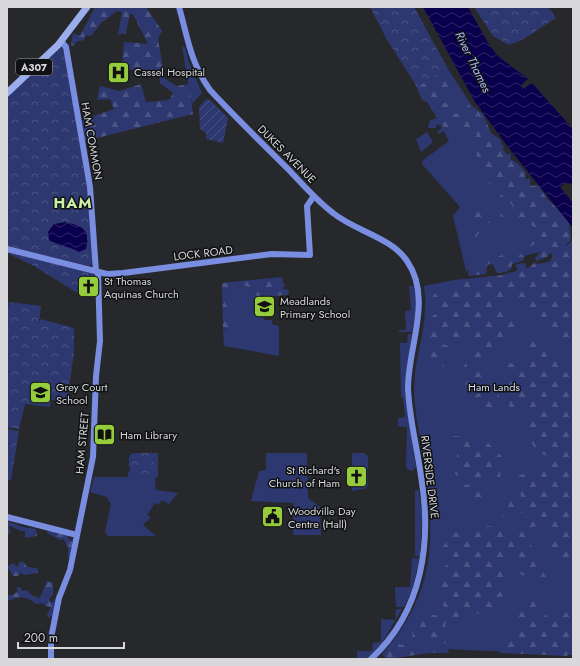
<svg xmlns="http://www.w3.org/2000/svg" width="580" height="666" viewBox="0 0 580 666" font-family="Jost,sans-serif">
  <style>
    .grass { fill: #2e3870 }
    .forest { fill: url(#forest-firs) }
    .park { fill: url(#park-crowns) }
    .garden { fill: url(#garden-furrows) }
    .water { fill: url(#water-waves) }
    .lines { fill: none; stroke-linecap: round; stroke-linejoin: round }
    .secondary { stroke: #798de1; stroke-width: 6 }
    .primary { stroke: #9cadee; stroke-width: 7 }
    .labels { text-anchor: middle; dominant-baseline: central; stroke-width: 3; stroke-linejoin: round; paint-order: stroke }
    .shield { fill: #101112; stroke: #9c9c9f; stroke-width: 1 }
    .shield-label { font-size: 10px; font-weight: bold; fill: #d8d8db }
    .poi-label { font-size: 11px; fill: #d8d8db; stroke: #101112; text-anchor: start }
    .street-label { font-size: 11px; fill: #d8d8db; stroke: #101112 }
    .park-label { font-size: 11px; fill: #d4daf1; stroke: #101112 }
    .water-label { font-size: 12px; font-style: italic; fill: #abbdfe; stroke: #101112 }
    .district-label { font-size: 15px; font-weight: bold; letter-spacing: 1px; fill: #cdeea6; stroke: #101112 }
  </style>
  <defs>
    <pattern id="forest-firs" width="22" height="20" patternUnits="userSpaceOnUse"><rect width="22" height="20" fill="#2e3870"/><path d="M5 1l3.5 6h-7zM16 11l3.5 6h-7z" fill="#4c5484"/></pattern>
    <pattern id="park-crowns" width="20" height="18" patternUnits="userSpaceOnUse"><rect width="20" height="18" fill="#2e3870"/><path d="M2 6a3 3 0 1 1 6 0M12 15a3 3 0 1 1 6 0" fill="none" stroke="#4c5484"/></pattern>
    <pattern id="garden-furrows" width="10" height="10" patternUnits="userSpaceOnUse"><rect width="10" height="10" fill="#2e3870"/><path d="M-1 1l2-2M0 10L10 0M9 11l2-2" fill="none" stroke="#4c5484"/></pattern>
    <pattern id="water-waves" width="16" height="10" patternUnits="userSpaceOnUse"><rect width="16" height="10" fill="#0b004d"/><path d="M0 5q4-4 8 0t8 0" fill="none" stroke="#2e2466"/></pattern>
  </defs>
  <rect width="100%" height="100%" fill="#27282c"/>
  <!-- grass -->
  <path class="grass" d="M182,47H185L189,63L202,93L192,104Z
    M448,69L485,126L555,216L551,249L466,271L453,216L460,207L422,164L423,160L449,141L433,111L417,87Z
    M427,132L433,142L421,152L416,139Z
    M573,240V655L444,649L384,652C441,584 434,531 422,449C419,429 414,408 414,389C414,362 424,337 425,310C426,302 425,294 424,286L454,280L502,275L551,261Z
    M243,286L253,288L258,297L259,312H263L264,320H272V324L279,326V356L224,346L223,330L227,329L230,324C224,317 224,302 225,293L234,287Z
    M409,286H415L417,306L412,332H399V330H406L405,311L411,310Z
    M408,334H412L406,371L405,392L416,467L412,471L407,469L406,466L407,427L398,426V418L405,417L403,397H401L400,343H407Z
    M134,453H158V477L155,478L156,490L178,493L169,504L162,500L159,504L155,503L147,515L151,517L143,525L156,536H108L105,532L111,504L107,497L90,492L94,477H127L131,468L129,467L130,455Z
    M266,453H307L308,498L320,507L321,535H293V503L251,501L259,471L266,470Z
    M352,453H364L368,457V486L365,489L352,491L351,483H361L366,475L361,466H352Z
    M415,490H419L422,517L420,556H415Z
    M412,558L420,559L411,592L404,607H396L395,587H410Z
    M396,609H402L382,643L366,659H357V651H372L373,643L381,642V619L395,620Z"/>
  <!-- forest -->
  <path class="forest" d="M95,7H146L162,31L158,39L165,79L177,86L189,84L193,114L85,141L82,120L114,109L110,99L97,100L100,86L119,91L141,84L146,102L169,100L173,93L160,83L159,71L131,70L122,65L124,42L148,44L133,14H130L126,33L118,35L122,12L117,11L101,23L91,36L86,35L84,40L76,42L74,46L71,45L73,33L80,36Z
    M440,71L449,88C442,90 443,97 444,103H449L454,111L452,112L448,108L442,111L443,120L449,119L452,114C454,114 456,113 458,113C469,112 473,126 468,133L462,129L452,131L450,126L439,134L437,132L444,126L437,124L436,128H428L430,120L439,118L436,111H432L431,109L434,105H439L437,101L430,103L422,100L415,83Z
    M469,104L483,114C486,121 488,126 491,133L501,140V143L504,146L501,152L502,155L506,156L509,153L511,154L510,159C518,163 521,165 526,174L525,177H522L523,180L526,181L529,178L531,180L529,184L531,186L538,185L548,200L551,202L569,222L571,240L564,247L571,243L573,245V321L570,320L573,336L565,351L535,320L537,308L523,307L516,301L508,300L507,306L515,311L509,321L517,322L520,334L514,341L504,336L494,344L492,352L476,361L470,359V353L479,348L472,336L463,343L465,353H459L452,334L434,342L426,337L431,317L437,313L431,303L434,294L464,280L513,274L518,271L515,265L522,263L526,264V271L534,263L538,264L550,262L553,255L550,253L547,257L536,261L535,258L540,253L539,248L549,244L546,237C538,240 535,246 525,248L522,245L523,239L531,237L537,233L536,229L524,218L520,219L514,218L512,220L507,219L505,216L504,218L500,216L504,210L513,206L507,199H504L503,203H499L496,200L502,194L499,185H491L489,183L491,175C484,167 474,160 477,149L470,148L469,145L477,135L474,130L480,126L483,129L486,127L478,116L473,117L465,110Z
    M480,204L490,213L487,216L491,219L490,223H486L485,221L476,238H473C469,233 468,230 471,224L477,223L469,221L467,216L470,212H475L478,211Z
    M503,254H521L525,257L522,261L512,264L511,269L506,272L497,273L493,265V260Z
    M488,255L492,257V262L487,265L486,274L470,276L468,274L469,267L473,264L478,265L482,258Z
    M282,277L283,283L285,285L283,289L289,290L288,295L257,297L253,288C241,284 235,288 225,293V303L228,308L226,310L229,312L226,315L231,326L223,330L222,283Z
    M534,337L548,350L546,359L551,362L553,354L565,363L562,370L573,377V560L568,562L546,553L547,532L536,526L530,528L520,521L528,513L510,512L508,520L502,519V508L492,505L496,502L503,504L511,499L513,504L522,498L515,477L531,471L552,468L548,456L538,453L529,439L531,416L523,406L510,410L504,363L528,364V353L515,345Z
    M442,344L449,346L442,360L444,366L439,367L438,360H432L428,345Z
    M466,363L468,369L472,367L480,370V366L483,365L490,373L473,393L468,389L470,386L462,383V369Z
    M486,386L497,392L500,399L499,406L495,409L492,407L491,411L487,412L484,409L485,406L474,403V397L479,393H483Z
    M453,436C470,436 488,434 495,453L501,455L500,484H497L492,479L484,476L477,480L456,475L451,470L458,461L457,455L461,449V445L453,442Z
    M457,481L467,485C475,481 480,485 487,490L488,496L486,504L480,508L474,504L475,497L459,494L453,490Z
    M7,521L23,527L36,529L37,536L25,538V531H21L10,526H8L11,532L7,536Z
    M487,526L497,527L506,536L504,539L506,541H510L513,536L517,534L519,526L531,532V546L540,554L543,572L546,577L539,581L517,573L526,566V562L523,559L518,561L507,562L510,573L506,594L502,596L488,612L475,614L458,610L459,617L457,627L460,633L453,630L446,622L445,626L448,630L446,638L448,643L436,644L413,638L412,632L406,627L407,625H413L420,615C429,616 440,613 447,618V621L452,617L449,616L451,609L443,606L435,582L442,568L446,566L448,561H439L437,558L441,549L453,533L480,530Z
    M48,530L68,535V539L71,541L74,537L71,560L68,558V549L64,539L60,540L47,533Z
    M20,562H24L27,567L37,568L38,573L25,575L21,573L18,576H13L9,569L7,570V567L13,563L17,567Z
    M47,581L53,583V594L49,599L50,602H53L55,598L58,600L54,615L48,618L47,615L51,607L46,606L43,603L36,604C26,596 21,596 7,601V595H13L17,592V587H20L23,591L27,590L33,596L40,598Z
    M528,599H533L540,609L537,618L541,619L545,615C558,619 564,617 573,606V648L567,656L500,653L510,630L525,628V625H513L516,620L508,613L513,609L523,611V602Z
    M391,643L425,648L447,647L449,653H429L388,659L382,655Z"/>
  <!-- park -->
  <path class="park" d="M370,7H414L448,69L417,87L386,38Z
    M474,7H548L556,18L522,40L509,45L493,36Z
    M60,46H63L89,197L94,263L89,266L7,246V94Z
    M7,251L95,273V276L83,278L84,297L34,266L9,254Z
    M9,302L41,306L39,323L41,319L74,328V353L67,402L51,400L50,407L25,404L19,429L7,427V320Z
    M7,429L19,431L11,480H7Z
    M134,453H158L145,482L128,474L131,468L129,467V457Z"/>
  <!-- garden -->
  <path class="garden" d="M206,99L210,100L228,118L223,143L206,139V133L200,129L199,107Z"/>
  <!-- water -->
  <path class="water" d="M423,7H468L488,43L498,56L528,79L522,84V89L532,83L573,129V184L565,183L560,187L573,203V228L508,147L475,102Z
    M65,222C82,226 91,229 86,249L79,252C69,246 59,246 49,240L48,232L54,224Z"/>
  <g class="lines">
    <!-- secondary -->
    <path class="secondary" d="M179,7C188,38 190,62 210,90C235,117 262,143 289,170C303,185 317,201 333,213C355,231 391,237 407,261C433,298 408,346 408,388C409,417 417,447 421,476C432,542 423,611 371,659
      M61,41L66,47L90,187L96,271
      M7,249L107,274L123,273L272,254L310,255L307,206L314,196
      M7,517L77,535
      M51,659V638L59,598L70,570L93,457L96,376L100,341L98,272"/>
    <!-- primary -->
    <path class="primary" d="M7,93L58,45L87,7"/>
  </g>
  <!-- icons -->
  <defs>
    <symbol id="hospital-square" viewBox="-11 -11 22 22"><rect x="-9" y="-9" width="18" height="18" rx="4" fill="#95cc3b" stroke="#101112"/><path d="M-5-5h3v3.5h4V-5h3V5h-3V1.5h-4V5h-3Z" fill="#111"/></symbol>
    <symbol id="church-square" viewBox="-11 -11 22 22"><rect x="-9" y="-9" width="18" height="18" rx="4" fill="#95cc3b" stroke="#101112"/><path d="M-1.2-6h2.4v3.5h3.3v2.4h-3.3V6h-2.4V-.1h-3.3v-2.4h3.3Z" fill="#111"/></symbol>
    <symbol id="school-square" viewBox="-11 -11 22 22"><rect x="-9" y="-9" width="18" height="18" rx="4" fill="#95cc3b" stroke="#101112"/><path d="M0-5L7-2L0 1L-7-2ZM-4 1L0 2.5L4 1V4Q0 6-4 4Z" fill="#111"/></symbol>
    <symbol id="library-square" viewBox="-11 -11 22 22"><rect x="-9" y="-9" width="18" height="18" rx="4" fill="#95cc3b" stroke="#101112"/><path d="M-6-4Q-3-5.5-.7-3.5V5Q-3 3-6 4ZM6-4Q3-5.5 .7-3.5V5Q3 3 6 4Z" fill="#111"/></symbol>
    <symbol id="civic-square" viewBox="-11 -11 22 22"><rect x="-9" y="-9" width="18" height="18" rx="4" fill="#95cc3b" stroke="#101112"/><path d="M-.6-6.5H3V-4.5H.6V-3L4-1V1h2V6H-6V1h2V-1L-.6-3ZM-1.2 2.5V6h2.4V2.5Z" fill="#111"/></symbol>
  </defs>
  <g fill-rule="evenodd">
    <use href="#hospital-square" x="106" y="60" width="25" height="25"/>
    <use href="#church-square" x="76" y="274" width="25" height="25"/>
    <use href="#school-square" x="252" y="294" width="25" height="25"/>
    <use href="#school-square" x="28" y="380" width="25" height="25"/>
    <use href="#library-square" x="92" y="422" width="25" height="25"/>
    <use href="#church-square" x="344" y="464" width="25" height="25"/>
    <use href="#civic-square" x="260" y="504" width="25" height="25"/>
  </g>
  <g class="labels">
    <!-- shield labels -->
    <rect class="shield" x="16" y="59" width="36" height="16" rx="3"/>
    <g class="shield-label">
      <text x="34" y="67">A307</text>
    </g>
    <!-- poi labels -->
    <g class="poi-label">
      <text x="134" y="72">Cassel Hospital</text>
      <text x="104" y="281">St Thomas<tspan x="104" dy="13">Aquinas Church</tspan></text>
      <text x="280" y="301">Meadlands<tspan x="280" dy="13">Primary School</tspan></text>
      <text x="56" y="387">Grey Court<tspan x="56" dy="13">School</tspan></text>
      <text x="120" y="435">Ham Library</text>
      <text x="340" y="470" text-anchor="end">St Richard's<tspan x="340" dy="13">Church of Ham</tspan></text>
      <text x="288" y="511">Woodville Day<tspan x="288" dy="13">Centre (Hall)</tspan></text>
    </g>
    <!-- street labels -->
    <g class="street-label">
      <text transform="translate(92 141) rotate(80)">HAM COMMON</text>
      <text transform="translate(287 154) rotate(45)">DUKES AVENUE</text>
      <text transform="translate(203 253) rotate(-7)">LOCK ROAD</text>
      <text transform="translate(82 443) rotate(-85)">HAM STREET</text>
      <text transform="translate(430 477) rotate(83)">RIVERSIDE DRIVE</text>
    </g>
    <!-- park labels -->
    <g class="park-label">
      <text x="494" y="387">Ham Lands</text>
    </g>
    <!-- water labels -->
    <g class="water-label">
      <text transform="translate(473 62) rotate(64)">River Thames</text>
    </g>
    <!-- district labels -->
    <g class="district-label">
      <text x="73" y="203">HAM</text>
    </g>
  </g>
  <!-- border -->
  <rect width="580" height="666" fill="none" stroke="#d8d8db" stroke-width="16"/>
  <!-- scale -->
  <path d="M18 642v6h106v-6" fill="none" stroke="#d8d8db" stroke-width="2"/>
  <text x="24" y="642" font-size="12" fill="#d8d8db" stroke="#101112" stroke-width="3" paint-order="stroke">200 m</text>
</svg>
